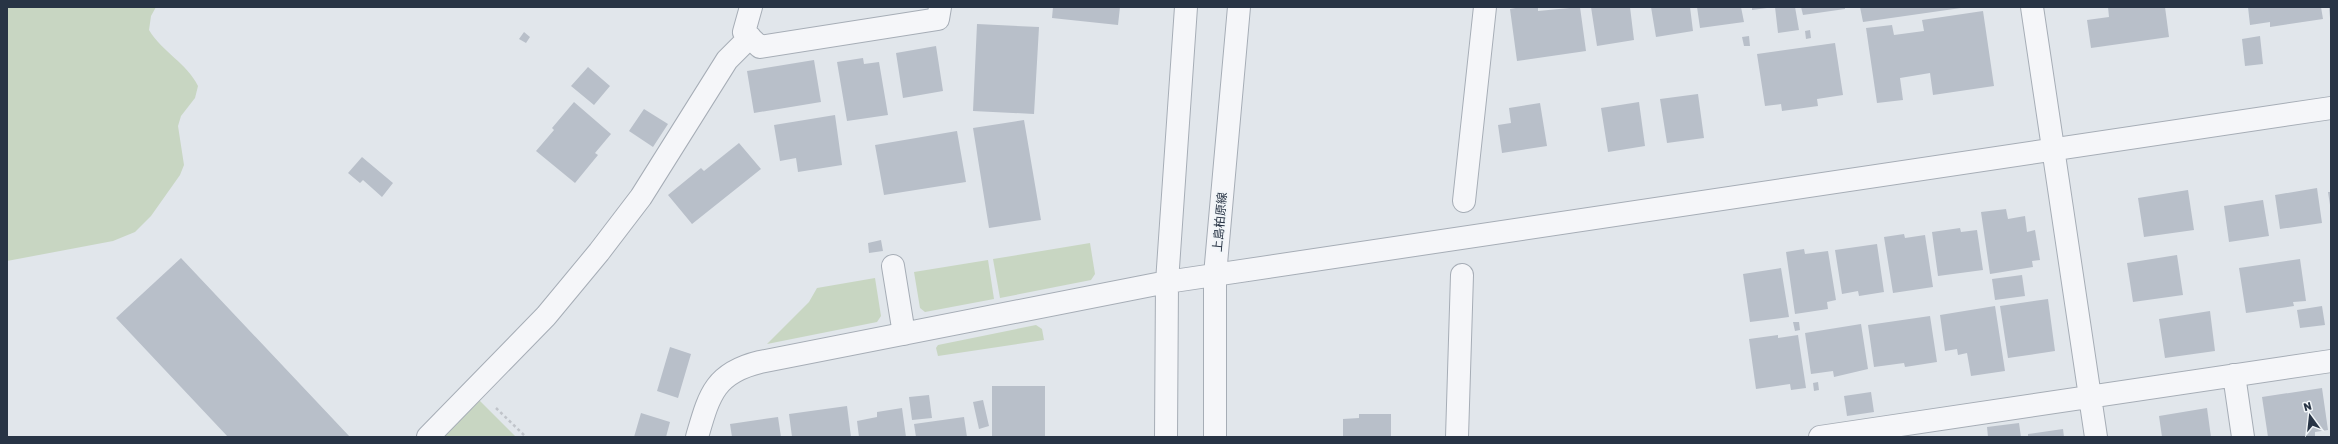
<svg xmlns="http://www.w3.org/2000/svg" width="2338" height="444" viewBox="0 0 2338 444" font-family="Rubik,'Noto Sans JP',sans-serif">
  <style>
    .green { fill: #c8d6c2 }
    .building { fill: #b8bfc9 }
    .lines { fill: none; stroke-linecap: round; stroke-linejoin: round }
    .minor-casing { stroke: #a6adb6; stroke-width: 24 }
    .path { stroke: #c0c4ca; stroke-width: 2.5; stroke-dasharray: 3 3; stroke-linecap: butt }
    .minor { stroke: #f5f6f9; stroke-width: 22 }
    .labels { text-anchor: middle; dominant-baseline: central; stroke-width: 4; stroke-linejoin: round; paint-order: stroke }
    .street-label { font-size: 12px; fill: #283445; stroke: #f1f5f8 }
  </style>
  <rect width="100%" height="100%" fill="#e1e6eb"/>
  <!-- green -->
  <path class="green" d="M7,7H156L151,16L149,30C162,52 187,63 198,86L195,98L181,116L178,126L184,165L180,175L151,216L135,232L113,241L7,261Z
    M1090,243L1095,274L1091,280L1000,298L993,259Z
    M988,260L994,299L925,312L920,308L914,272Z
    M875,278L881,316L877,322L767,344L809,302L817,288Z
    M1036,325L1042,329L1044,340L938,356L936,348L938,345Z
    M478,399L516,437H441Z"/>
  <!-- building -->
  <path class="building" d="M1053,7H1120L1118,25L1052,18Z
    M1521,7H1538V11L1580,7L1586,51L1517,61L1510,9Z
    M1591,7H1630L1634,40L1597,46Z
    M1651,7H1690L1693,31L1656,37Z
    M1697,7H1741L1744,22L1700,28Z
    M1752,7H1767V8L1752,10Z
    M1775,7H1795L1799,30L1778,33Z
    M1801,7H1845V9L1803,15Z
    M1860,7H1961V8L1863,22Z
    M2108,7H2165L2169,37L2091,48L2087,20L2109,17Z
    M2248,7H2321L2323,19L2270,27V22L2250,25Z
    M2329,7H2331V17L2330,18Z
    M1983,11L1994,86L1933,95L1930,73L1900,78L1903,100L1877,103L1866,28L1892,25L1894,35L1924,31L1922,20Z
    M977,24L1039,27L1034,114L973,111Z
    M1810,30L1811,38L1806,39L1805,31Z
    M524,32L530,37L526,43L519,39Z
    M1749,36L1750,46H1744L1742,37Z
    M2260,36L2263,64L2245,66L2242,39Z
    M1835,43L1843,95L1817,99L1818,106L1782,111L1781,104L1765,106L1757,54Z
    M936,46L943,91L903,98L896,53Z
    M863,58L864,64L879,62L888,115L847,121L837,62Z
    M814,60L821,102L754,113L747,71Z
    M588,67L610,86L594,105L571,86Z
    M1698,94L1704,138L1667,143L1660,99Z
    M574,102L611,134L595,153L598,155L575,183L536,151L554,130L552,128Z
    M1639,102L1645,146L1608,152L1601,108Z
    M1540,103L1547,146L1502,153L1498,125L1511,123L1509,108Z
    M644,109L668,124L653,147L629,131Z
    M835,115L842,165L798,172L796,158L780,161L774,125Z
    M1024,120L1041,220L989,228L973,128Z
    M957,131L966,182L884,195L875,145Z
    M739,143L761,169L692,224L668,195L701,168L704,171Z
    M362,157L393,183L382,197L363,180L360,183L348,173Z
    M2317,188L2322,223L2280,229L2275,195Z
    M2188,190L2194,230L2144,237L2138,198Z
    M2328,192H2331V205H2330Z
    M2263,200L2269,236L2229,242L2224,206Z
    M2006,209L2008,219L2025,216L2027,232L2035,230L2040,260L2032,261L2033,267L1990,274L1981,212Z
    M1960,228L1961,232L1977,230L1983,270L1938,276L1932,232Z
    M1904,234L1905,238L1925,235L1933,287L1893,293L1884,237Z
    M881,240L883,251L869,253L868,243Z
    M1877,244L1884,292L1859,296L1858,291L1842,294L1835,250Z
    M1804,249L1805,254L1828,251L1836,300L1827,302L1828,309L1795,314L1786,252Z
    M2177,255L2183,295L2133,302L2127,263Z
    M181,258L350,437H228L116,318Z
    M2300,259L2306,301L2293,302L2294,306L2246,313L2239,268Z
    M1781,268L1789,317L1750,322L1743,274Z
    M2022,275L2025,296L1995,300L1992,279Z
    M2048,299L2055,351L2008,358L2000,306Z
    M1995,306L2005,371L1971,376L1967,353L1958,355L1957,349L1945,351L1940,315Z
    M2322,306L2325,325L2300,328L2297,310Z
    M2210,311L2215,351L2165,358L2159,319Z
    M1930,316L1937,362L1905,367L1904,363L1874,367L1868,325Z
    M1793,322H1799L1800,330L1795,331Z
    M1861,324L1868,369L1834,377L1833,371L1811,374L1805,333Z
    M1778,335V338L1798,335L1806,388L1791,390L1790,384L1756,389L1749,339Z
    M670,347L691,354L678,398L657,391Z
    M1818,382L1819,390L1814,391L1813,383Z
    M992,386H1045V437H992Z
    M2322,388L2328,430L2315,432V436L2308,437H2268L2262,397Z
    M1871,392L1874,412L1847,416L1844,396Z
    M929,395L932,418L912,420L909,397Z
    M983,400L989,426L979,429L973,402Z
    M847,406L851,437H792L789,414Z
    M902,408L906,437H859L857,421L877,417V412Z
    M2207,408L2211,437H2162L2159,416Z
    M641,413L670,422L666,437H634Z
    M1359,414H1391V437H1343V419L1359,418Z
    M778,417L781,437H732L730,424Z
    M964,417L967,437H916L914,424Z
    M2019,423L2021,437H1988L1987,427Z
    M2063,429L2064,437H2028V434Z"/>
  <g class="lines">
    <defs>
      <path id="minor" d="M751,7L744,32L760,47L938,19L940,7
        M2032,7L2096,437
        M1464,201L1485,7
        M893,266L904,334
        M2234,375L2243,437
        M428,437L546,316L599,252L641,197L727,60L750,37
        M697,437C709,396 714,373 760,362L1167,282L2331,108
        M1166,437L1167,282L1186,7
        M1215,437V275L1239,7
        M1457,437L1462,275
        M1820,437L2331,361"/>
    </defs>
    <!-- minor casing -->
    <use href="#minor" class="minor-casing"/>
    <!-- path -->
    <path class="path" d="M496,408L526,437"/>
    <!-- minor -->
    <use href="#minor" class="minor"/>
  </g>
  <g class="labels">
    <!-- street labels -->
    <g class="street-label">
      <text transform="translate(1220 222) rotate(-85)">上島柏原線</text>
    </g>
  </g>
  <!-- border -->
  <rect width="2338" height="444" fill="none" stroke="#283445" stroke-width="16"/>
  <!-- north arrow -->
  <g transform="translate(2310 416) rotate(345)" stroke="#f1f5f8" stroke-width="3" paint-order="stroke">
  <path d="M0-3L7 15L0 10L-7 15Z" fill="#283445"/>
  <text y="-6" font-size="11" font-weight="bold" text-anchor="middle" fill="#283445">N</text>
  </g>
</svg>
